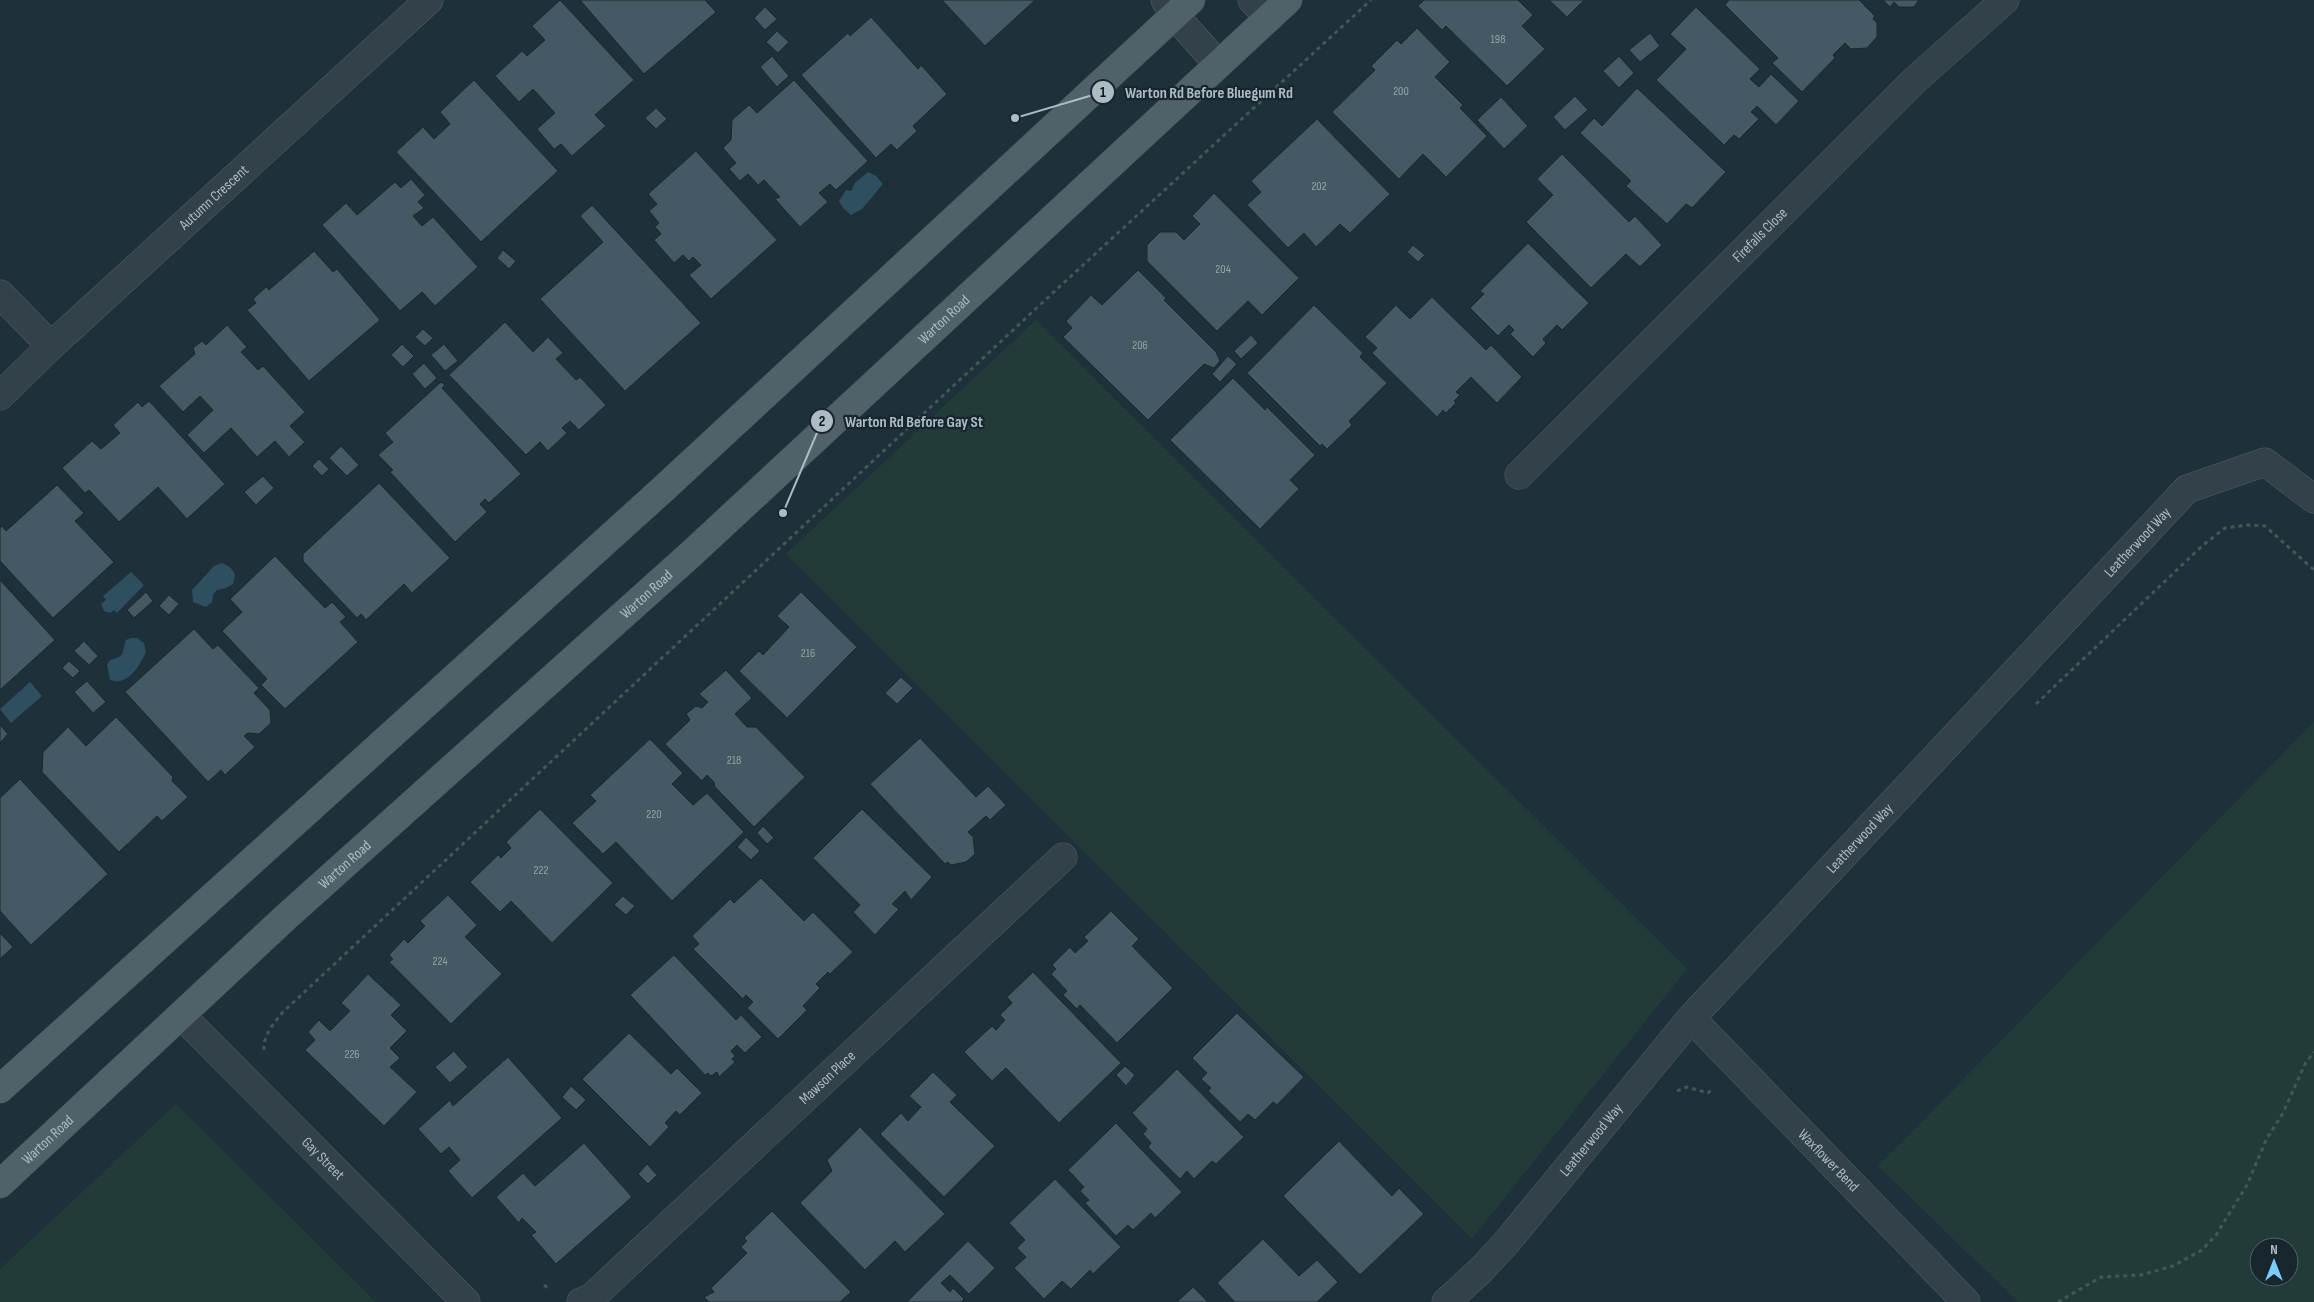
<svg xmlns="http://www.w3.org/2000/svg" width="2314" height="1302" viewBox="0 0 2314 1302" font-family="'Sofia Sans Condensed',sans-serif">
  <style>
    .green { fill: #213c38; fill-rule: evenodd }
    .water { fill: #2e4f60 }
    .building { fill: #445963; stroke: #1a2830 }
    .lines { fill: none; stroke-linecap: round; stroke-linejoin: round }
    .minor-casing { stroke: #4f5f67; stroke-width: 29 }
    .tertiary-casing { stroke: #4f5f67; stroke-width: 29 }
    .primary-casing { stroke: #3e4d56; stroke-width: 29 }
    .path { stroke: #405956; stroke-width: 3; stroke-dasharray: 4 4; stroke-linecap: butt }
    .minor { stroke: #32414a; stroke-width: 28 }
    .tertiary { stroke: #32414a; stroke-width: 28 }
    .primary { stroke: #50616a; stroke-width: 28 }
    .labels { text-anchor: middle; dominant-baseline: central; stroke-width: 4.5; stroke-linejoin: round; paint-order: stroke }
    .number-label { font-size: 12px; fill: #92a3ad }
    .street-label { font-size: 15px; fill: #acbcc6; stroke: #18262e }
    .leader { fill: none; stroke: #acbcc6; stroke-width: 2 }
    .callout-dot { fill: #acbcc6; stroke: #18262e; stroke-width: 2 }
    .mark-label { font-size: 15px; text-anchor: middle; font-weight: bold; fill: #111 }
    .callout-label { font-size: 16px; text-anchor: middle; font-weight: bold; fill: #acbcc6; stroke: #18262e; stroke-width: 4.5; stroke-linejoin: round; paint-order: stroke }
  </style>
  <rect width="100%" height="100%" fill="#1e3039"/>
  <!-- green -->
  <path class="green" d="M1036,320L1687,969L1472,1239L786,554Z
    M2314,722V1302H2018L1878,1166ZM2259,1247H2289V1277H2259Z
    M176,1104L376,1302H0V1269Z"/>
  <!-- water -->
  <path class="water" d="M868,172L876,176L883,184L862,209L851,215L843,208L839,201L846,190L851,191L855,183Z
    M222,563L230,567L235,574L233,584L226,588L217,590L213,595L212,602L206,607L193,602L192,590L214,566Z
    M131,572L144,585L117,613L114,610L110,613L104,611L101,604L106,600L103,596Z
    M131,638H137L144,643L146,652C139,667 128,686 110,680L107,665L110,660C126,656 121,655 126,640Z
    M30,682L42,696L11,723L0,709Z"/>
  <!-- building -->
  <path class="building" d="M560,0L634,80L595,115L606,126L572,156L561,144L554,149L537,129L555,113L533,89L519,102L495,76L522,51L527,56L545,40L532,26Z
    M580,0H705L716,12L644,74Z
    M942,0H1035L985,46Z
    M1424,0H1518L1533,15L1522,26L1545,49L1507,86L1446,26L1442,30L1418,6Z
    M1549,0H1584L1567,17Z
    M1729,0H1859L1875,16L1873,19L1877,23V37L1867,48L1851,49L1845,43L1833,55L1835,58L1802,92L1772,63L1778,58L1725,5Z
    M1883,0H1919L1914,7H1899L1894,2L1890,7Z
    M765,7L777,19L765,30L754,18Z
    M1696,7L1760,69L1750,79L1759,87L1771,74L1799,101L1776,125L1757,106L1751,112L1759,119L1739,139L1734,135L1724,145L1656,80L1686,49L1670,34Z
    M871,17L918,69L921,65L947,94L913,126L917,131L897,150L891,144L876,158L801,75L848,33L850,36Z
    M1417,28L1450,62L1435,77L1463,105L1460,108L1487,136L1446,177L1423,154L1399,179L1332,112L1375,70L1371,66L1397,40L1401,44Z
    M777,31L789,42L778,53L766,42Z
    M1650,33L1660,46L1640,62L1629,50Z
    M772,56L789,76L777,87L760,67Z
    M1619,56L1634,73L1619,88L1603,71Z
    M474,80L558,171L481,242L396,152L423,127L434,139L450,124L440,112Z
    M794,80L868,161L836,190L830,184L819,193L828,202L800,227L775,199L780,197L764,180L758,185L748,174L740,181L729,169L736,163L723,148L731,140L732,120L749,105L757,113Z
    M1637,88L1726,172L1692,208L1686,204L1667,224L1626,186L1631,181L1580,133L1594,118L1602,126Z
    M1575,96L1588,110L1565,130L1553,117Z
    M1501,97L1528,126L1504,149L1477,120Z
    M656,108L667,119L656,129L645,118Z
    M1317,119L1390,194L1350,233L1340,224L1316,247L1304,233L1288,248L1247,205L1261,192L1251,181Z
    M696,151L777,240L711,299L689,275L701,265L693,257L689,261L683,255L674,263L654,240L661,234L655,227L659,223L649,211L657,204L648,194Z
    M1562,154L1629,222L1635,216L1662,245L1640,267L1626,254L1591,288L1526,222L1553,195L1537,179Z
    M411,179L425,195L418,202L424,208L413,216L422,226L433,217L478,267L435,306L422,292L400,311L322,225L346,203L357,215L395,182L401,188Z
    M1214,193L1299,278L1262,315L1248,301L1217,331L1147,261V245L1160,232H1176L1184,240L1200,224L1192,216Z
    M592,205L701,323L625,391L540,299L603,242L580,216Z
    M1528,243L1589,303L1562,330L1557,325L1543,339L1546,343L1533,357L1510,334L1514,330L1509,325L1498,336L1470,308L1484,294L1480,291Z
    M1413,245L1425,255L1418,262L1407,252Z
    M503,250L516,261L509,269L497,258Z
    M314,251L333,272L337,269L380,320L309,381L247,310L256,303L253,299L266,287L269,290Z
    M1138,270L1166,298L1164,300L1216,352L1220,361L1214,368L1204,364L1148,420L1063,337L1072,328L1066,321L1091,295L1102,305Z
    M1432,297L1486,350L1491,345L1522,377L1497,403L1471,377L1456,392L1460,395L1454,401L1456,403L1446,413L1443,410L1437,417L1372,353L1377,348L1365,337L1396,305L1410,319Z
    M1314,305L1363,353L1360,357L1387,383L1349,421L1352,425L1327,449L1322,444L1320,446L1247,373Z
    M505,322L533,352L548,337L563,353L556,359L576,380L580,377L606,405L579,430L570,421L562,428L567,433L548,451L540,442L526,455L449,375Z
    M227,325L247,347L241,352L258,370L263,366L305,412L290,426L305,442L289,457L275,441L257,457L231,428L204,453L187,435L213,410L200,396L183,412L159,386L195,354L193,348L202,341L206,345Z
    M423,329L433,338L425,346L415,337Z
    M1251,335L1258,343L1241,359L1234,351Z
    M402,344L414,356L403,367L391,355Z
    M444,344L458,361L445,371L431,355Z
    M1228,356L1237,364L1220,382L1212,374Z
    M424,363L437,378L425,389L412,374Z
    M1233,378L1265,410L1267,407L1315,455L1290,480L1299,489L1260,529L1170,440Z
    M441,382L445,385L442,388L521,474L489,503L485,499L480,504L487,512L455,542L390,472L393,470L378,455L393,442L385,433Z
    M149,401L225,484L187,519L158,487L119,522L89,490L85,493L62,468L92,441L101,449L120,433L113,425L138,402L142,407Z
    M341,446L359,465L347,476L329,458Z
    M319,459L329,469L322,476L312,466Z
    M263,476L274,488L256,505L244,492Z
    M379,483L450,558L412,593L404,584L366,620L361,614L357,618L303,561V554Z
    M57,485L84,513L75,521L114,562L53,618L0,561V528L2,526L6,531Z
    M275,556L325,608L332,602L346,617L340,622L358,642L285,709L261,685L267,679L222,631L242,612L230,599Z
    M0,580L55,640L0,690Z
    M146,592L153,601L134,618L127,610Z
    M801,592L857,647L787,718L739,671L759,651L763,655L789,627L777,616Z
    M169,595L179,604L169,615L159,606Z
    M194,629L213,649L218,645L259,688L254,693L270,710L271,723L259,734L248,733L244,736L255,747L225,775L221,770L208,782L125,692Z
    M84,641L98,656L89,665L74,651Z
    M69,661L80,671L73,678L62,668Z
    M726,670L752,698L735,714L747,727H756L805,777L754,827L715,787L714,782L707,775L702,781L665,744L690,720L686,714L696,706L702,708L708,702L699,694Z
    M901,677L913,688L897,704L885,693Z
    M87,681L106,702L93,713L74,692Z
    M116,717L173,777L172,781L188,797L162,821L157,816L119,852L42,772L43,752L68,727L86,746Z
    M0,725L8,734L0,743Z
    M920,738L976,797L988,786L1006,805L990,820L986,816L968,832L973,837L975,854L966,862L951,865L948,862L945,864L870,784Z
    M650,739L683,773L672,784L693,805L707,793L744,832L672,901L616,842L603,854L572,823L596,801L590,795Z
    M20,779L108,874L31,945L0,911V798Z
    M540,809L613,883L552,943L511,901L500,912L470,882L498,855L501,858L511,848L506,842Z
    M862,809L932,877L911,900L905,891L892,904L899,909L875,935L853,912L860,905L813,858Z
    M763,826L774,838L767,844L757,833Z
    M746,837L760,851L751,860L737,847Z
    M761,878L804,921L813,912L853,952L830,974L828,972L816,984L820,988L803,1006L807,1010L778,1039L747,1008L753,1002L746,995L743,999L693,949L699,944L692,936L730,899L734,903Z
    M448,895L477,925L465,937L502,974L451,1024L389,962L393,959L389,955L404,939L408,943L425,926L420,921Z
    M623,896L635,906L626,915L614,905Z
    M1111,911L1139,939L1132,946L1173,988L1117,1043L1080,1005L1077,1009L1063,995L1067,991L1051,974L1056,969L1052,965L1070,947L1075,953L1088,941L1084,937Z
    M0,933L13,947L0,959Z
    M674,955L736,1020L741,1015L762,1037L745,1053L737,1045L731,1051L735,1056L732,1059L735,1062L719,1077L717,1072L711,1076L708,1073L705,1075L630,995Z
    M1033,972L1121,1063L1059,1123L1006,1068L992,1081L964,1052L992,1026L996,1030L1005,1020L1000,1015L1012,1003L1007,997Z
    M368,974L401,1005L391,1015L407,1031L390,1048L400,1058L390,1067L417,1092L384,1126L305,1050L315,1040L308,1032L319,1020L330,1031L350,1011L341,1003Z
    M1237,1013L1304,1077L1277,1105L1273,1102L1255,1120L1248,1114L1240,1122L1208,1091L1211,1088L1201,1079L1207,1073L1192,1058Z
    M629,1033L671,1074L677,1068L702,1093L680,1115L676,1111L665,1123L669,1127L650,1147L582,1079Z
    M454,1051L468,1067L450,1083L435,1067Z
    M508,1057L562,1118L472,1198L448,1171L460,1160L449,1147L441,1154L418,1129L450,1100L453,1106Z
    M1125,1066L1135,1075L1126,1086L1116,1075Z
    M1177,1069L1244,1137L1216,1164L1212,1161L1194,1179L1187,1171L1180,1179L1148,1147L1151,1143L1143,1134L1147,1129L1132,1113Z
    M933,1072L957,1095L950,1102L995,1146L944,1197L880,1134L901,1113L908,1121L921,1107L909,1096Z
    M571,1086L586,1100L576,1110L562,1097Z
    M1116,1123L1182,1192L1155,1218L1151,1213L1133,1230L1128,1225L1116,1236L1085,1203L1089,1200L1080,1191L1084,1187L1068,1170Z
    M860,1127L945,1214L905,1252L895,1241L865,1270L800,1203L832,1171L827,1160Z
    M1339,1141L1392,1196L1399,1188L1424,1214L1360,1275L1283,1196Z
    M584,1143L632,1197L556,1264L531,1235L536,1232L522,1218L519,1223L496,1197L523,1173L535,1186Z
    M647,1164L657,1175L648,1184L638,1174Z
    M1055,1179L1121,1247L1093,1274L1090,1270L1071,1289L1062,1281L1044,1299L1014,1268L1026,1257L1017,1248L1025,1240L1009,1223Z
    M772,1211L851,1292L840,1302H709L704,1297L714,1292L711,1288L747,1253L741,1247L747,1241L744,1238Z
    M1263,1239L1299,1276L1317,1260L1338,1282L1317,1302H1235L1217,1283Z
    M968,1241L995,1268L969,1294L950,1275L941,1283L950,1292L953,1288L964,1299L961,1302H907Z
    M1193,1287L1208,1302H1177Z"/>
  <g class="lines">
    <defs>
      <g id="minor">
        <path d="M0,294L51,346"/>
        <path id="s1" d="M0,396L51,346L429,0"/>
        <path id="s2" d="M1519,475L1915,80L2005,0"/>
        <path id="s3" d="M1691,1018L1966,1302"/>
        <path id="s4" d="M581,1302L591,1298L1063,857"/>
        <path id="s5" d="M1446,1302L1480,1271L1506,1243L1691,1018L2187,489L2265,462L2314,499"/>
      </g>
      <g id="tertiary">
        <path d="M1165,0L1175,16L1218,64"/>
        <path d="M1252,0L1269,18"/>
        <path id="s6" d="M181,1015L466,1302"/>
      </g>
      <g id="primary">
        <path d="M0,1089L661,491L1191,0"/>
        <path id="s7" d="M0,1184L286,917L691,554L1288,0"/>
      </g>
    </defs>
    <!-- minor casing -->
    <use href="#minor" class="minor-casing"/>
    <!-- tertiary casing -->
    <use href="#tertiary" class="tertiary-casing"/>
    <!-- primary casing -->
    <use href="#primary" class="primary-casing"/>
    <!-- path -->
    <path class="path" d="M2036,704L2202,546L2225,528L2248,525L2265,526L2314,570
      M264,1050C263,1035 274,1023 283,1012L1057,289L1371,0
      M1677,1091L1687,1087L1708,1093L1712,1089
      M544,1285L550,1290
      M2058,1302L2101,1277L2141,1275L2173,1266L2202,1250L2216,1235L2247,1185L2266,1140L2283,1113L2305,1064L2314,1052"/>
    <!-- minor -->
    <use href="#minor" class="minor"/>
    <!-- tertiary -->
    <use href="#tertiary" class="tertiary"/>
    <!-- primary -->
    <use href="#primary" class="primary"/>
  </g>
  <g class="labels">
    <!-- number labels -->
    <g class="number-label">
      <text x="1498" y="39">198</text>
      <text x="1401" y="91">200</text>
      <text x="1319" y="186">202</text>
      <text x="1223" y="269">204</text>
      <text x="1140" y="345">206</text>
      <text x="808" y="653">216</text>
      <text x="734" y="760">218</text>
      <text x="654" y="814">220</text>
      <text x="541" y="870">222</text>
      <text x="440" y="961">224</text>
      <text x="352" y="1054">226</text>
    </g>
    <!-- street labels -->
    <g class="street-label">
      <text stroke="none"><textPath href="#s1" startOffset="292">Autumn Crescent</textPath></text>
      <text stroke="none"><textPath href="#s2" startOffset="340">Firefalls Close</textPath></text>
      <text stroke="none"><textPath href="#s7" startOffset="1280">Warton Road</textPath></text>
      <text stroke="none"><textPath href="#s5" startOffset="1028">Leatherwood Way</textPath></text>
      <text stroke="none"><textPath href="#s7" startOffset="875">Warton Road</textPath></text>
      <text stroke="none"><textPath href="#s5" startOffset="622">Leatherwood Way</textPath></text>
      <text stroke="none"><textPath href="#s7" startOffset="470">Warton Road</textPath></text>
      <text stroke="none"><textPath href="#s4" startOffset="334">Mawson Place</textPath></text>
      <text stroke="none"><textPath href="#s7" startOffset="65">Warton Road</textPath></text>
      <text stroke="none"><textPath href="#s5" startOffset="218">Leatherwood Way</textPath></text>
      <text stroke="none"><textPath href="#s6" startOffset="202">Gay Street</textPath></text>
      <text stroke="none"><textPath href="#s3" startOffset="198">Waxflower Bend</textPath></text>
    </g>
  </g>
  <!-- callouts -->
  <path class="leader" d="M1015 118L1103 92M783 513L822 421"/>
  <g class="callout-dot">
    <circle cx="1015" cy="118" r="5"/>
    <circle cx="783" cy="513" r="5"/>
    <circle cx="1103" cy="92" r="12"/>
    <circle cx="822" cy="421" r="12"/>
  </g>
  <g class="mark-label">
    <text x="1103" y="97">1</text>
    <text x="822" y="426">2</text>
  </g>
  <g class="callout-label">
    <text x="1209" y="98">Warton Rd Before Bluegum Rd</text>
    <text x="914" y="427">Warton Rd Before Gay St</text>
  </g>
  <!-- north arrow -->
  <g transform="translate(2274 1262)"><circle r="24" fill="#18262e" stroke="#53626b"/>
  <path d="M0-4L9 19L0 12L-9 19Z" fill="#78ccff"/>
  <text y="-8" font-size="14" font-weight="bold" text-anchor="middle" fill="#acbcc6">N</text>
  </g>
</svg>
